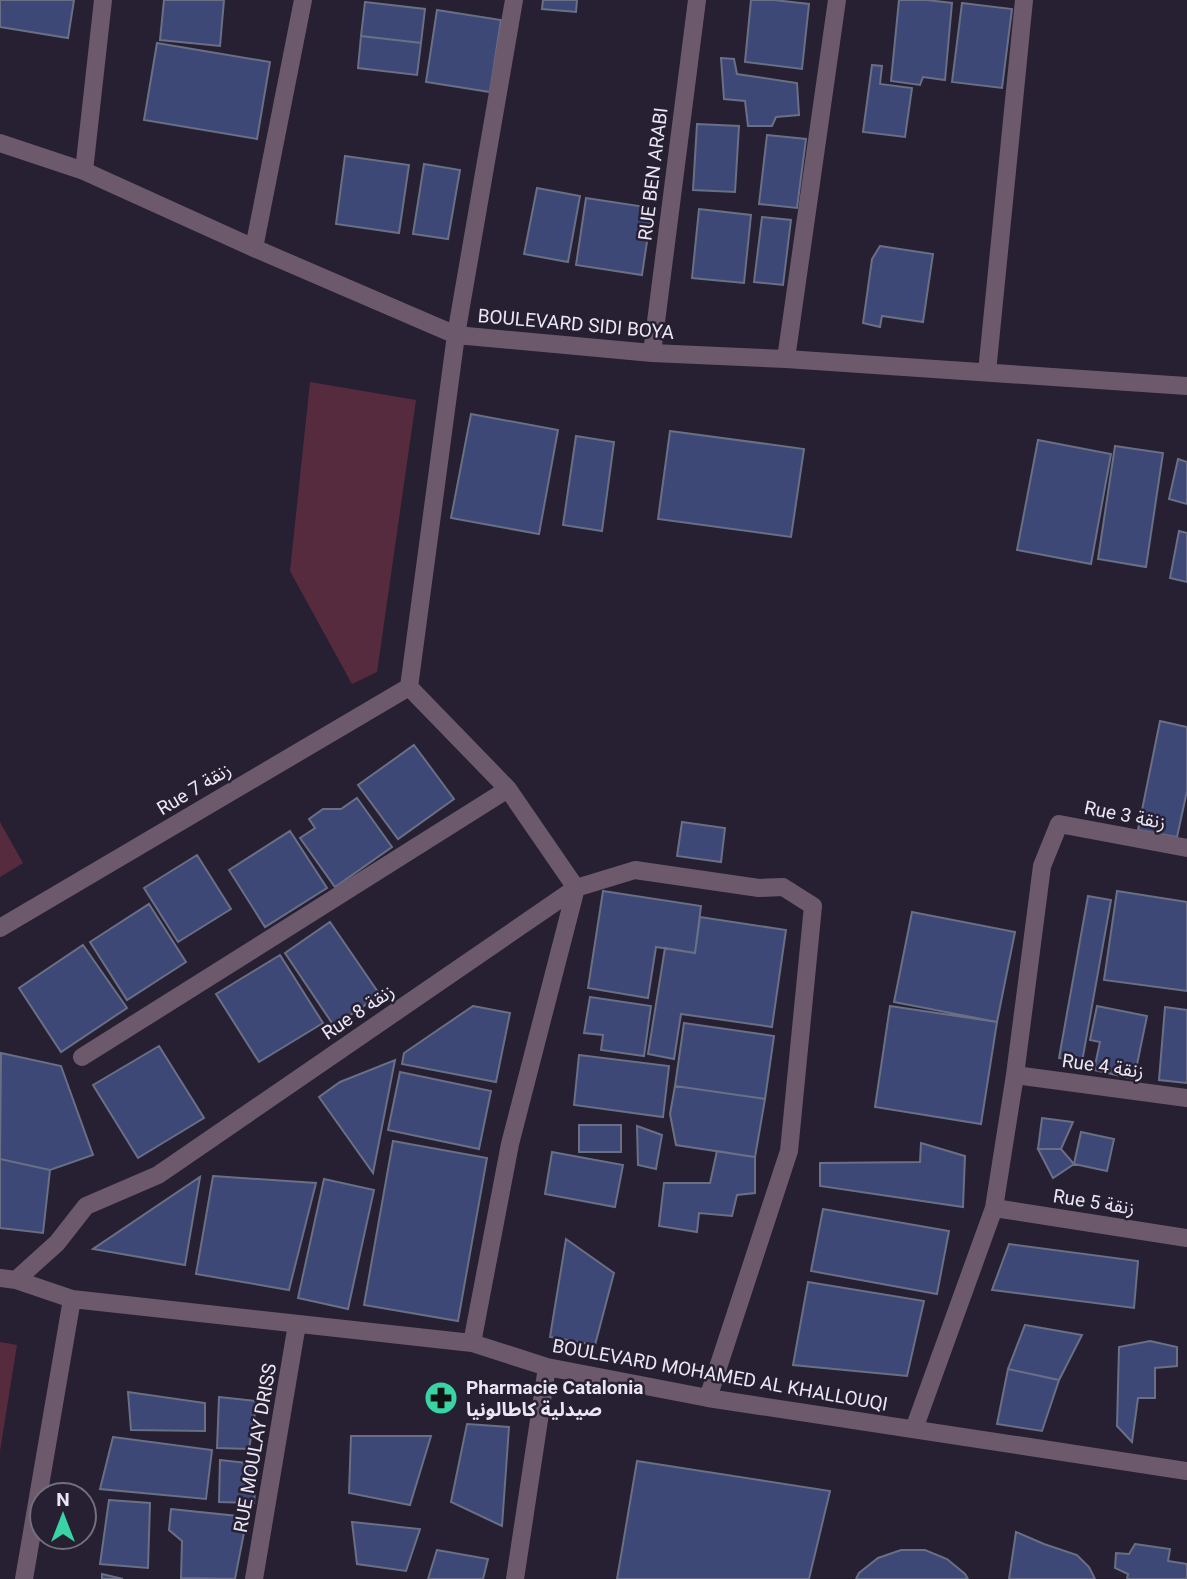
<svg xmlns="http://www.w3.org/2000/svg" width="1187" height="1579" viewBox="0 0 1187 1579" font-family="Roboto,'Noto Sans Arabic',sans-serif">
  <style>
    .green { fill: #572b3e }
    .building { fill: #3e4877; stroke: #696f85; stroke-width: 2 }
    .lines { fill: none; stroke-linecap: round; stroke-linejoin: round }
    .street { stroke: #6c5a6c; stroke-width: 18 }
    .labels { text-anchor: middle; dominant-baseline: central; stroke-width: 5; stroke-linejoin: round; paint-order: stroke }
    .street-label { font-size: 19px; fill: #eae6f3; stroke: #262032 }
    .poi-label { font-size: 19px; font-weight: bold; fill: #eae6f3; stroke: #262032; text-anchor: start }
  </style>
  <rect width="100%" height="100%" fill="#262032"/>
  <!-- green -->
  <path class="green" d="M310,382L416,400L377,672L352,684L290,571Z
    M0,822L23,863L0,877Z
    M0,1342L17,1345L0,1451Z"/>
  <!-- building -->
  <path class="building" d="M0,0H74L68,38L0,27Z
    M164,0H224L220,46L160,40Z
    M543,0H577L576,12L542,9Z
    M751,0H774L809,4L802,69L745,62Z
    M899,0H927L952,3L945,80L923,77L920,85L891,81Z
    M365,2L425,9L421,43L361,36Z
    M962,3L1012,9L1002,88L952,82Z
    M437,10L501,20L490,92L426,82Z
    M361,36L421,43L417,75L358,68Z
    M157,43L270,62L257,139L144,120Z
    M721,58L734,59L737,74L797,83L799,115L776,117L772,126H748L745,101L724,99Z
    M872,65L882,66L880,84L912,88L905,137L863,132Z
    M697,124L739,126L735,192L693,190Z
    M767,135L806,139L797,208L759,204Z
    M345,156L409,165L399,233L336,224Z
    M424,164L460,170L448,239L413,234Z
    M537,188L580,196L568,262L524,254Z
    M586,198L652,208L642,275L576,265Z
    M699,209L751,215L744,283L692,278Z
    M762,217L791,220L783,285L754,282Z
    M880,246L933,254L923,322L882,316L880,327L863,323L872,259Z
    M471,414L558,430L539,534L451,518Z
    M670,431L804,449L791,537L658,519Z
    M576,436L614,442L602,531L563,525Z
    M1038,440L1111,454L1091,564L1017,550Z
    M1115,446L1163,453L1146,567L1098,559Z
    M1178,459L1187,462V504L1169,499Z
    M1179,531L1187,533V582L1170,578Z
    M1160,721L1187,727V791L1177,837L1138,830Z
    M414,745L454,799L398,839L358,785Z
    M357,798L392,847L335,887L300,838L315,828L309,819L323,809H341Z
    M682,822L725,828L721,862L677,856Z
    M290,831L327,888L265,927L229,870Z
    M197,855L231,909L178,942L144,888Z
    M603,891L701,906L695,953L656,947L648,998L588,988Z
    M1117,891L1187,902V991L1104,980Z
    M1088,896L1111,900L1082,1062L1059,1058Z
    M149,904L186,962L127,1000L90,942Z
    M912,912L1015,932L997,1022L894,1002Z
    M700,917L786,930L772,1027L681,1014L674,1059L648,1054L665,948L695,953Z
    M330,922L380,995L334,1026L285,953Z
    M83,945L127,1008L61,1052L19,988Z
    M280,955L323,1023L259,1062L216,994Z
    M590,997L651,1006L644,1056L601,1050L603,1035L584,1033Z
    M473,1006L510,1013L496,1082L402,1064L404,1053Z
    M890,1006L997,1022L981,1124L875,1107Z
    M1097,1006L1147,1016L1134,1079L1094,1070L1100,1042L1090,1040Z
    M1165,1007L1187,1010V1083L1159,1080Z
    M684,1023L774,1036L765,1099L675,1086Z
    M159,1046L204,1118L138,1158L93,1085Z
    M1,1053L61,1066L93,1155L50,1170L0,1159Z
    M579,1055L669,1066L663,1117L574,1105Z
    M395,1060L373,1173L319,1097L340,1082Z
    M400,1072L491,1091L479,1149L388,1130Z
    M675,1086L765,1099L755,1157L676,1145L670,1114Z
    M1042,1118L1073,1122L1061,1149H1038Z
    M579,1125H621V1152H579Z
    M637,1126L662,1135L656,1169L638,1165Z
    M1081,1132L1114,1139L1107,1171L1074,1164Z
    M393,1141L487,1158L458,1321L364,1305Z
    M921,1143L965,1156L963,1207L820,1186V1163L920,1162Z
    M1038,1149H1061L1074,1164L1053,1178Z
    M717,1151L755,1157V1193L737,1195L732,1216L699,1213L697,1232L659,1226L664,1183H710Z
    M552,1152L623,1165L615,1207L545,1194Z
    M0,1159L50,1170L43,1233L0,1228Z
    M213,1176L316,1183L289,1290L196,1274Z
    M200,1177L185,1265L93,1249Z
    M324,1179L374,1190L348,1309L298,1298Z
    M823,1209L949,1231L937,1294L811,1271Z
    M566,1239L614,1273L595,1345L550,1337Z
    M1009,1244L1138,1261L1134,1308L992,1290Z
    M808,1282L924,1301L907,1376L793,1365Z
    M1025,1325L1082,1335L1059,1380L1008,1369Z
    M1150,1341L1177,1347V1366L1155,1368V1398H1138L1132,1442L1117,1426L1119,1347Z
    M1008,1369L1059,1380L1042,1431L997,1424Z
    M128,1392L205,1403V1431L131,1430Z
    M219,1397L257,1401L249,1449L217,1448Z
    M467,1424L509,1427L502,1526L451,1502Z
    M351,1436H431L410,1505L349,1493Z
    M113,1437L212,1450L206,1499L100,1489Z
    M220,1460L257,1464L254,1503L219,1502Z
    M637,1461L830,1491L809,1579H617Z
    M109,1500L150,1503L148,1568L100,1564Z
    M171,1509L247,1517L235,1579L181,1578L182,1541L169,1530Z
    M352,1522L420,1529L406,1571L357,1564Z
    M1016,1532L1044,1544L1077,1555L1089,1567L1095,1579H1009Z
    M1135,1544L1170,1549L1168,1561L1187,1564V1579H1127L1128,1574L1115,1568L1116,1553L1129,1554Z
    M437,1550L488,1559L483,1579H428Z
    M901,1550H925L947,1559L965,1574L968,1579H856L859,1573L878,1558Z
    M102,1574L123,1579H102Z"/>
  <g class="lines">
    <!-- street -->
    <path class="street" d="M0,143L84,171L254,248L456,335L652,353L786,359L1187,386
      M84,171L103,0
      M254,248L303,0
      M652,353L697,0
      M786,359L837,0
      M987,372L1024,0
      M409,687L508,789L576,888L510,1144L472,1343
      M409,687L456,335L514,0
      M0,928L409,687
      M82,1057L508,789
      M1015,1075L1187,1098
      M994,1208L1187,1238
      M0,1278L16,1280L72,1299L472,1343L547,1367L708,1398L1187,1471
      M16,1280L57,1243L86,1206L158,1175L576,888L635,870L759,888L783,887L813,906L789,1151L708,1398
      M914,1429L994,1208L1015,1075L1042,866L1059,824L1187,848
      M24,1579L72,1299
      M254,1579L297,1324
      M515,1579L547,1367"/>
  </g>
  <!-- icons -->
  <defs>
    <symbol id="pharmacy-disc" viewBox="-11 -11 22 22"><circle r="9.5" fill="#39d4a5" stroke="#262032"/><path d="M-2-6h4v4h4v4h-4v4h-4v-4h-4v-4h4Z" fill="#111"/></symbol>
  </defs>
  <g fill-rule="evenodd">
    <use href="#pharmacy-disc" x="422" y="1379" width="38" height="38"/>
  </g>
  <g class="labels">
    <!-- street labels -->
    <g class="street-label">
      <text transform="translate(653 174) rotate(-83)">RUE BEN ARABI</text>
      <text transform="translate(576 324) rotate(5)">BOULEVARD SIDI BOYA</text>
      <text transform="translate(194 789) rotate(-31)">Rue 7 زنقة</text>
      <text transform="translate(1125 815) rotate(11)">Rue 3 زنقة</text>
      <text transform="translate(358 1012) rotate(-34)">Rue 8 زنقة</text>
      <text transform="translate(1103 1066) rotate(8)">Rue 4 زنقة</text>
      <text transform="translate(1094 1202) rotate(9)">Rue 5 زنقة</text>
      <text transform="translate(720 1375) rotate(10)">BOULEVARD MOHAMED AL KHALLOUQI</text>
      <text transform="translate(255 1448) rotate(-80)">RUE MOULAY DRISS</text>
    </g>
    <!-- poi labels -->
    <g class="poi-label">
      <text x="466" y="1387">Pharmacie Catalonia<tspan x="466" dy="22">صيدلية كاطالونيا</tspan></text>
    </g>
  </g>
  <!-- north arrow -->
  <g transform="translate(63 1516)"><circle r="33" fill="#262032" stroke="#746f7f" stroke-width="2"/>
  <path d="M0-5L12 26L0 18L-12 26Z" fill="#39d4a5"/>
  <text y="-10" font-size="19" font-weight="bold" text-anchor="middle" fill="#eae6f3">N</text>
  </g>
</svg>
